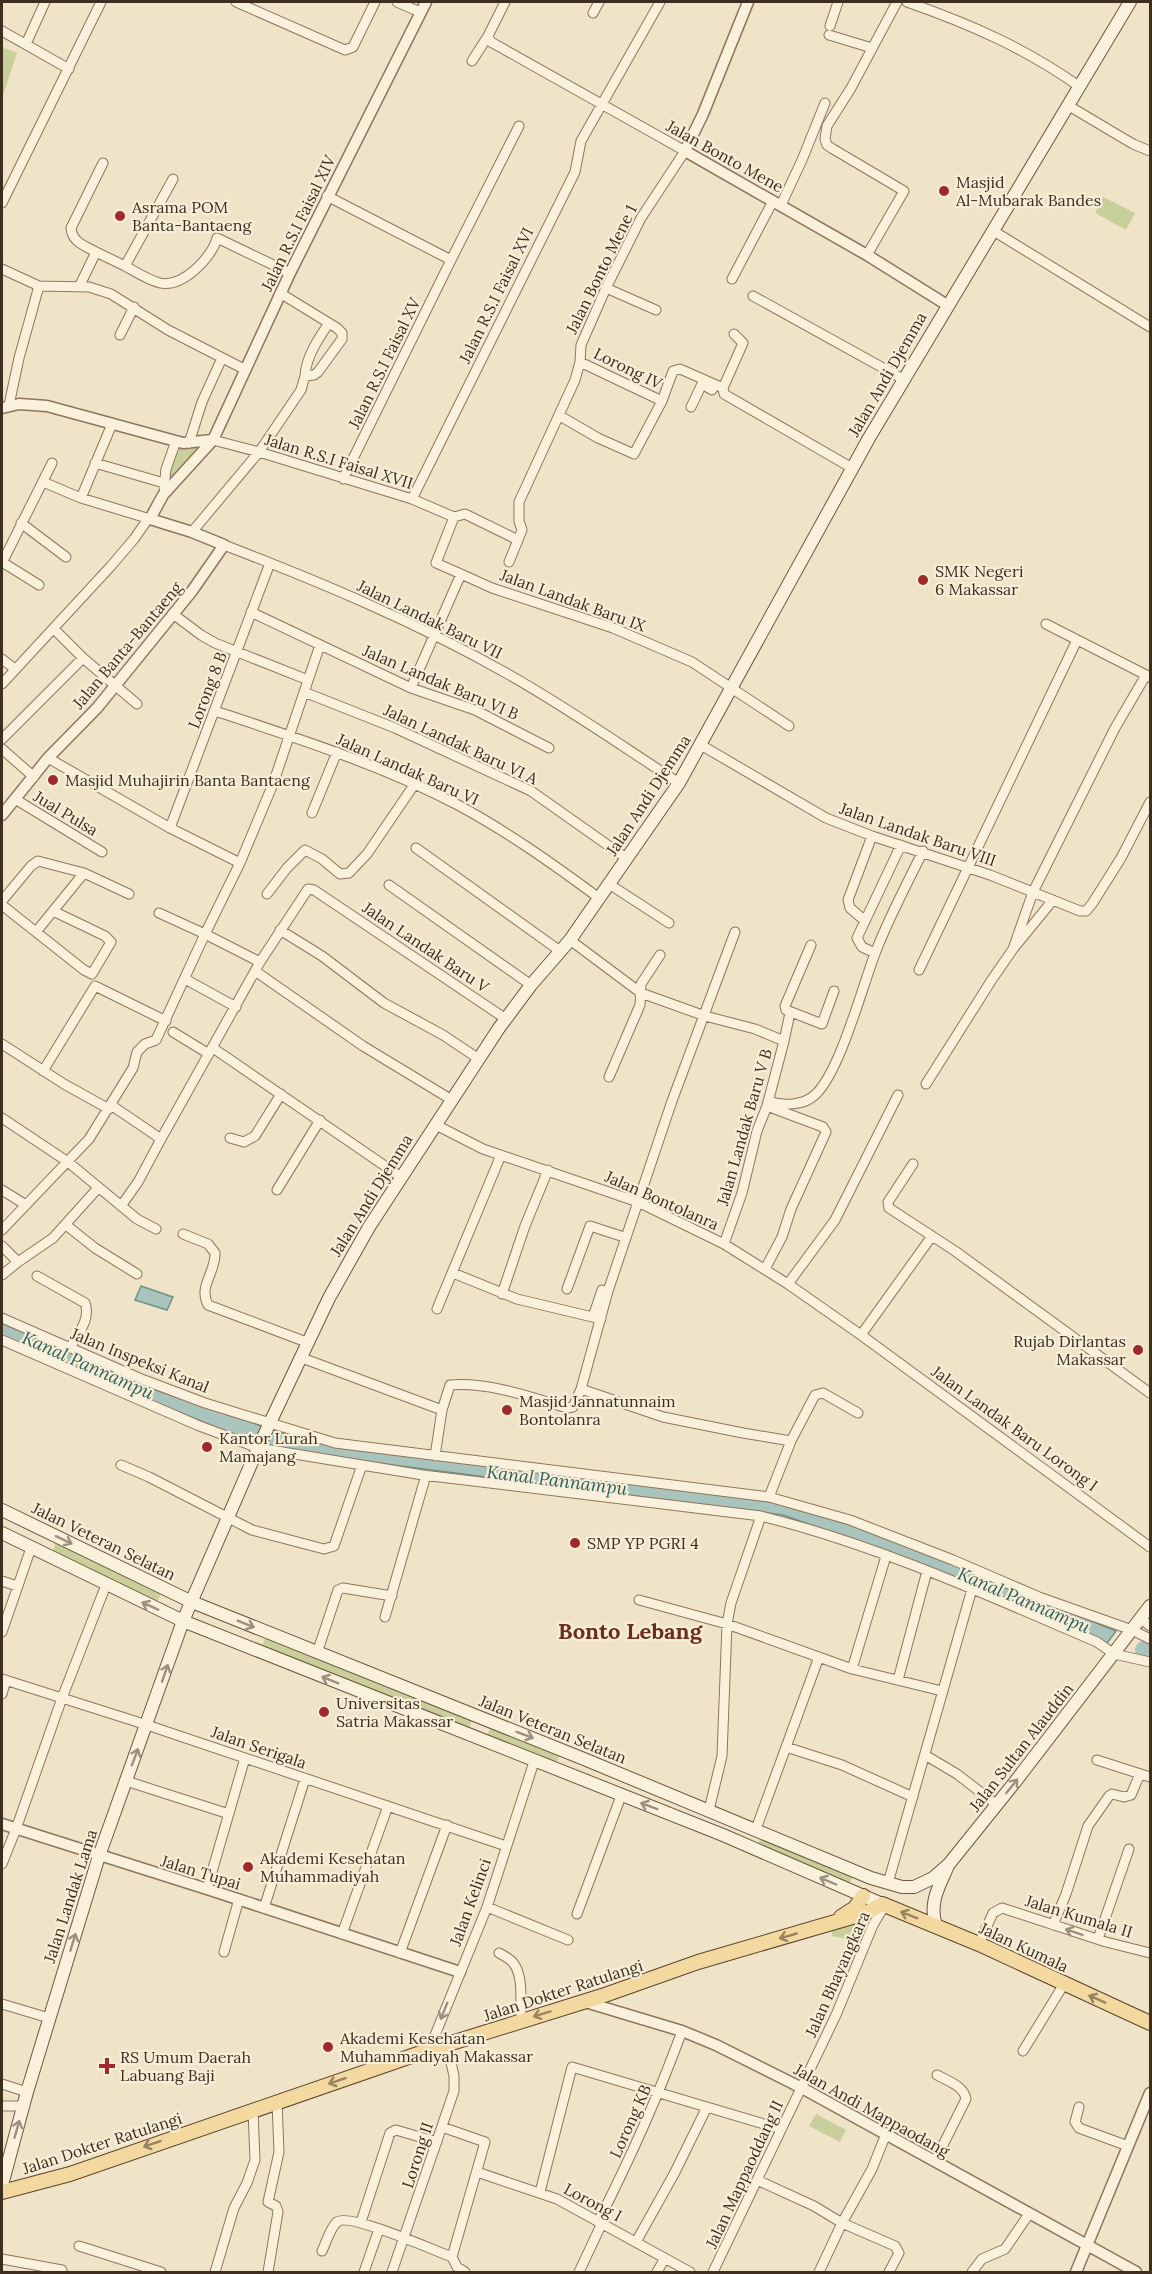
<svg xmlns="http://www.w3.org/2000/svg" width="1152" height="2274" viewBox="0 0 1152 2274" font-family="Lora,serif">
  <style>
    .green { fill: #c9cf9b }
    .water { fill: #a9c4bc; stroke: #6f938a; stroke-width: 1.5 }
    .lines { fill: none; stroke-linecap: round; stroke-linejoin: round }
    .river { stroke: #a9c4bc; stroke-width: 18 }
    .minor-casing { stroke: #8d765c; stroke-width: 11 }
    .tertiary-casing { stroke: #8d765c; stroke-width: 13 }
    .secondary-casing { stroke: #6f573f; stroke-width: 14 }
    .primary-casing { stroke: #5b4430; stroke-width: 16 }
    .minor { stroke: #faf1dc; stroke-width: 9 }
    .tertiary { stroke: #faf1dc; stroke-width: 10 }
    .secondary { stroke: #faf1dc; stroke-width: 12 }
    .primary { stroke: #f3d9a0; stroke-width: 14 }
    .oneway { stroke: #9c907e }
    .oneway2 { stroke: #988460 }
    .poi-dot { fill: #9e2a2b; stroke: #f7eed8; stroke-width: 2 }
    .labels { text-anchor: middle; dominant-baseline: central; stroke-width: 4.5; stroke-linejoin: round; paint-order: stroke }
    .street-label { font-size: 16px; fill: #3d2e20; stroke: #f7eed8 }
    .poi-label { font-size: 16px; fill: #3d2e20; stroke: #f7eed8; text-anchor: start }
    .water-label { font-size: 18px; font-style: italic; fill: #2f5d5a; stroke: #f7eed8 }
    .district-label { font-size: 22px; font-weight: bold; fill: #6b2e1e; stroke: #f7eed8 }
  </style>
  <rect width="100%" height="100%" fill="#f0e4c8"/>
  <!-- green -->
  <path class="green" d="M2,47L17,53L2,98Z
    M1103,197L1135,213L1126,230L1095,213Z
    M177,446L202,447L168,483L169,469Z
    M58,1537L163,1588L155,1608L50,1557Z
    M267,1633L474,1716L466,1735L260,1652Z
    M492,1723L562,1750L553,1769L485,1742Z
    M763,1832L855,1871L847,1889L756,1849Z
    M857,1918L866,1922L862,1942L832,1936V1926Z
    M816,2114L846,2130L840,2142L809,2126Z"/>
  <!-- water -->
  <path class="water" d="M141,1286L173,1297L167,1310L135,1300Z
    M2,1320L144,1386L309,1442L772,1502L871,1531L1116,1631L1107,1643L876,1548L783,1515L330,1457L254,1443L118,1387L2,1336Z"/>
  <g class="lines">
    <!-- river -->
    <path class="river" d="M1144,1650L1150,1652"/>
    <defs>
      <path id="minor" d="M236,2L345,50L353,47L375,2
        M397,2L420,12
        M907,2C970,24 1025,48 1080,87
        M593,13L599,2
        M830,26L838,2
        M2,31L69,69
        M829,35L872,48
        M488,36L491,42L685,151L641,218L606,288L581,345L580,362L575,380L519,502V521L522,530L509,562
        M26,44L45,2
        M472,61L488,36L505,2
        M1069,106L1133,144L1150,151
        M327,196L451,260L343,479
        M2,203L101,2
        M781,205L802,160L825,103
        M992,230L1150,327
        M96,252L125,266L173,179
        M867,255L904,191L833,149L827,145L825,139L827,126L851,88L897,2
        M451,260L519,126
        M125,266C136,272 148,280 160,283C182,288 212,258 217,238L290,273
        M2,269L39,286L19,358L9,405
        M732,279L773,201
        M39,286L89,287L111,294L168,330L244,369
        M79,287L96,252C85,246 72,242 71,228L103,163
        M606,288L656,310
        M753,296L903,379
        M120,335L134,307
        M580,362L662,401
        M305,376C306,357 318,339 329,323
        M723,388L743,343L734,334
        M691,407L702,384L712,390
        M560,416L598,438L634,454L662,401L673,371L680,369L723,388L724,394L852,468
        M213,440L259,452L412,499L454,517
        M189,443L202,402L222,358
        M95,463L164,483
        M43,482L81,498L150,519
        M164,488L166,469L176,441
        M81,498L112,424
        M412,499L575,172L581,141L660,2
        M454,517L436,563L461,574
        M454,517L465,514L518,540
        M21,523L66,557
        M192,532L259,452L301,390L305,376L314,375L318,372L342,339V333L337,328L280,293
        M224,545C320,582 416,622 506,673C565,706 622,746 679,783
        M2,562L39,585
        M2,563L52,463
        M251,612L411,688L475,710L549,748
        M173,614L201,635L215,643L308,680
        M1046,624L1150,677
        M54,629L83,658L137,704
        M2,659L15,669
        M2,684L111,566L134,539L148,519
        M411,688L461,574L492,588L613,628L692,662L789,726
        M304,692L395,728L531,791L626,858
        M215,711C297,738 381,765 458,805C508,832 553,864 599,898
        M2,739L83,658
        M701,745L826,818L872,836L990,875L1080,911H1086L1092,904L1121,858L1150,802
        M2,749L34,777
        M48,758L170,828L240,863
        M15,799L102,852
        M312,813L337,752
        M170,828L270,563
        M416,848L560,951
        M609,884L669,923
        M389,885L531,985
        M267,894L287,868L305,850L322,859L340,874L349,873L367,854L414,785
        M2,901L31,866L38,861L84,873L129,894
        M2,905L84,970L92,974L111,942L105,936L53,911L84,873
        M864,920L850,908L848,900L872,836
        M280,930L322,956L384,1003L443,1035L479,1059
        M36,932L53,911
        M570,940L641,993L705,1016L755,1029L784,1041L767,1106L757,1131L742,1193L724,1244
        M811,945L785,1006L786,1010L822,1024L834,991
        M1013,949L1033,892L1115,728L1146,675
        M875,953L862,947L857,938L901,845
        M260,962L205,934L240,863L273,784L320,645
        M919,970L1077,640
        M255,971L363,1046L452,1100
        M185,979L236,1007
        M173,1032L209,1054
        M784,1041L790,1013
        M2,1044L64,1084L109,1109
        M213,1048L401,1177
        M43,1071L95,986L166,1021
        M609,1077L640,1005L641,984L660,955
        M926,1084L991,981L1013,949L1053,900
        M768,1101C783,1106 804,1106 816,1094C841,1069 862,987 876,951C889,917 907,884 923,851
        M111,1105L161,1139L260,962L308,889L314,890L506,1019
        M2,1118L68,1162L137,1219L156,1229
        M436,1125L483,1149L638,1202L724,1244L788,1284L861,1335L1150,1547
        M230,1138L244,1142L255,1136L281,1094
        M913,1164L888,1202L889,1208L955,1251L1150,1393
        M2,1190L26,1205
        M277,1190L320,1120
        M121,1206L138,1182L161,1139
        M66,1225L95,1248L137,1274
        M2,1230L89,1139L133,1068L137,1052L145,1044L156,1040L205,934L159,913
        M183,1234L208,1244L215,1253C216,1272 198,1286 208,1305L309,1343
        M2,1246L18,1262L2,1275
        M18,1262L53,1238L98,1188
        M765,1269L782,1237L791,1209L826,1132L823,1127L767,1106
        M453,1273L517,1299L601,1319
        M37,1276L85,1303C91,1319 78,1334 70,1348
        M788,1284L835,1220L898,1095
        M567,1289L590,1226L621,1236
        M502,1294L525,1226L548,1170
        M437,1309L501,1155
        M594,1314L602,1290
        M2,1318L144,1380L205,1403L335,1443L769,1497
        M861,1335L932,1236
        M2,1340L197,1425L258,1448L423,1475L761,1516C877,1545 987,1595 1097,1642L1114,1654L1150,1662
        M302,1358L442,1410
        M581,1389L663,1417L743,1433L791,1441
        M858,1413L823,1393L815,1395L791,1441L769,1497L850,1520L953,1560L1039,1597L1132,1630L1150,1639
        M435,1456L442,1410L450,1385C490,1382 530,1397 567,1408L573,1407L581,1389L608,1291L672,1101L735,932
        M121,1465L149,1477L252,1530L324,1549L334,1546L362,1465
        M2,1581L17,1586
        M639,1600L727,1624L852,1669L942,1691
        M385,1617L426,1475
        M1140,1618L1150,1626
        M2,1632L31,1548
        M317,1653L338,1590L343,1588L392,1596
        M852,1669L886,1556
        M2,1679L147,1725L506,1846
        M898,1680L927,1571
        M2,1694L6,1680
        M786,1747L842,1765L913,1797
        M925,1755L957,1774L997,1805
        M1097,1760L1150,1777
        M126,1781L229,1814
        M709,1810L722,1756L727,1624L731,1603L761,1516
        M756,1829L819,1657
        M2,1864L16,1829L62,1698L106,1585
        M888,1883L972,1589
        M207,1889L245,1758
        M487,1907L568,1940
        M264,1908L305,1779
        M577,1914L621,1796
        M1053,1925L1066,1894L1088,1826L1109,1796L1112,1794L1124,1797L1131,1795L1140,1774
        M342,1934L388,1806
        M1098,1939L1129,1849
        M979,1944L993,1913L1002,1908L1106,1942L1150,1953
        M224,1952L239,1899
        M400,1953L447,1825
        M499,1953C504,1956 511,1959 514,1964C524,1978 520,2004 521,2021
        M2,2004L49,2018
        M429,2050L487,1907L534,1762
        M1023,2051L1064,1984
        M2,2084L27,2092
        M2,2106H24
        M1079,2107L1075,2122L1079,2128L1128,2146
        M442,2127L485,2142L452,2257
        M935,2161L966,2099C964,2086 948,2081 937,2075
        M477,2172L557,2199L690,2272
        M757,2180L814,2206L842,2223L872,2169L886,2134
        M540,2192L572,2067L781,2129
        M361,2222L390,2133L396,2130L437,2142
        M598,2222C630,2159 658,2097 682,2031
        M636,2242L674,2174L707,2107
        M79,2246L161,2272
        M322,2251C326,2243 330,2228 337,2222C349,2212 435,2251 452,2257
        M452,2257L457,2267L465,2272
        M2,2259L62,2270
        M215,2272L234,2208L247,2183L255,2160L253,2110
        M268,2272L278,2212L276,2206L268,2202L279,2152L277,2102
        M364,2272L379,2229
        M392,2272L454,2091V2076L447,2045
        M579,2272L602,2223
        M657,2272L665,2258
        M713,2272L836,2015L873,1925L885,1905
        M819,2272L842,2223L895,2246L899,2253L889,2272
        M972,2272L982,2259L1005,2249L1029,2214"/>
      <path id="tertiary" d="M748,2L703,114L685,151L867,255L947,305
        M2,408L19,404L47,406L183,443L212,440
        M2,815L48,758L97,708L192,591L224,545L192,532L150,519L163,495L213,440L290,273L426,2
        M2,1824L207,1889L460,1972
        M582,2001L682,2031L716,2045L802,2088L1136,2272
        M1076,2272L1150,2093"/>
      <path id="secondary" d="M2,1510L192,1602L584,1759L871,1878L902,1887H914L933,1878L949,1864L1015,1782L1150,1606
        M2,1533L183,1621L723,1835L882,1904
        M936,1926C929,1904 938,1888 947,1868
        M2,2185L27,2092L99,1856L183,1621L258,1448L329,1298L369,1227L499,1028L531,985L570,940L679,783L869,438L1130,2"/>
      <path id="primary" d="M841,1917L855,1908L863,1896
        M2,2192L70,2174L429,2050L602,1996L698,1962L866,1913L882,1904L979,1944L1150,2023"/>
    </defs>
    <!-- minor casing -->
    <use href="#minor" class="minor-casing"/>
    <!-- tertiary casing -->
    <use href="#tertiary" class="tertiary-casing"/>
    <!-- secondary casing -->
    <use href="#secondary" class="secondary-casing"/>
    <!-- primary casing -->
    <use href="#primary" class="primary-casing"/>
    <!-- minor -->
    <use href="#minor" class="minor"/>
    <!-- tertiary -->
    <use href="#tertiary" class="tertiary"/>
    <!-- secondary -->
    <use href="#secondary" class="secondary"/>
    <!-- primary -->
    <use href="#primary" class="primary"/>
  </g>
  <!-- one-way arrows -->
  <defs><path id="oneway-shaft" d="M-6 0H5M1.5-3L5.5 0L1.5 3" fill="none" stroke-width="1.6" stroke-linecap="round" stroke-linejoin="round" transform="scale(1.5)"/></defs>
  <g class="oneway">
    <use href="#oneway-shaft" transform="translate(64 1540) rotate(26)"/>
    <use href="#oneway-shaft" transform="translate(150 1606) rotate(-156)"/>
    <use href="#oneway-shaft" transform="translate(246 1624) rotate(22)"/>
    <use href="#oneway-shaft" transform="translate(165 1673) rotate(-71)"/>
    <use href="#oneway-shaft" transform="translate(330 1680) rotate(-158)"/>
    <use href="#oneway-shaft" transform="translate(525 1735) rotate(21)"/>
    <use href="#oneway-shaft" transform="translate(135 1757) rotate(-69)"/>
    <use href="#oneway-shaft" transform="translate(1012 1786) rotate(-51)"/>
    <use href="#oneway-shaft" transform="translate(649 1806) rotate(-159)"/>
    <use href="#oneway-shaft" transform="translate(828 1881) rotate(-157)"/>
    <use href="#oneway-shaft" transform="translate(1074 1932) rotate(-162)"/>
    <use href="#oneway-shaft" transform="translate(73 1942) rotate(-73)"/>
    <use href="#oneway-shaft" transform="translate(444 2011) rotate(112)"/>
    <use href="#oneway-shaft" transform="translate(17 2129) rotate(-74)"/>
  </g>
  <g class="oneway2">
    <use href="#oneway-shaft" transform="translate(909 1915) rotate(-158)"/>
    <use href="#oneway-shaft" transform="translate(788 1936) rotate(164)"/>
    <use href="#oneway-shaft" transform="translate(1097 1999) rotate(-156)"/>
    <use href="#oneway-shaft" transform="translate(542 2014) rotate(163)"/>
    <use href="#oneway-shaft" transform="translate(337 2081) rotate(161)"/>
    <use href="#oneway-shaft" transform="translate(152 2144) rotate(161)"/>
  </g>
  <!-- markers -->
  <g class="poi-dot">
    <circle cx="944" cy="191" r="6"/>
    <circle cx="120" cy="216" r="6"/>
    <circle cx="923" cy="580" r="6"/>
    <circle cx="53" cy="780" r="6"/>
    <circle cx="1138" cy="1350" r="6"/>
    <circle cx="507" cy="1410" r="6"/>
    <circle cx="207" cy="1447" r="6"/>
    <circle cx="575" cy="1543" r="6"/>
    <circle cx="324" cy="1712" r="6"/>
    <circle cx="248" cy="1867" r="6"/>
    <circle cx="328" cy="2047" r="6"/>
    <path d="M104 2057h6v6h6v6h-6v6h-6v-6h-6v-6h6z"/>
  </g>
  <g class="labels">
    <!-- street labels -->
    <g class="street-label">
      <text transform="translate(725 156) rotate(29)">Jalan Bonto Mene</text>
      <text transform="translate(298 223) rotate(-64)">Jalan R.S.I Faisal XIV</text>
      <text transform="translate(601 269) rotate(-64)">Jalan Bonto Mene 1</text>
      <text transform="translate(496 295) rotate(-64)">Jalan R.S.I Faisal XVI</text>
      <text transform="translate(384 363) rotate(-64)">Jalan R.S.I Faisal XV</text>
      <text transform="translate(628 368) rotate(26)">Lorong IV</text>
      <text transform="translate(887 374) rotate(-60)">Jalan Andi Djemma</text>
      <text transform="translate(339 461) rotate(17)">Jalan R.S.I Faisal XVII</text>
      <text transform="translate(573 600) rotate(20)">Jalan Landak Baru IX</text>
      <text transform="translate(430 619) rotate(26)">Jalan Landak Baru VII</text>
      <text transform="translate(127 645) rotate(-50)">Jalan Banta-Bantaeng</text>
      <text transform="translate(441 682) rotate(23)">Jalan Landak Baru VI B</text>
      <text transform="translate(207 690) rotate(-69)">Lorong 8 B</text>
      <text transform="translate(461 744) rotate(25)">Jalan Landak Baru VI A</text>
      <text transform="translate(408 769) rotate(24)">Jalan Landak Baru VI</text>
      <text transform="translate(648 795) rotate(-57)">Jalan Andi Djemma</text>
      <text transform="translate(66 813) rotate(31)">Jual Pulsa</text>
      <text transform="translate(918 834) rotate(19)">Jalan Landak Baru VIII</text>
      <text transform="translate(426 947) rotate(34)">Jalan Landak Baru V</text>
      <text transform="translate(744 1127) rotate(-74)">Jalan Landak Baru V B</text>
      <text transform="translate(371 1195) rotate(-58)">Jalan Andi Djemma</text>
      <text transform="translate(662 1200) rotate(24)">Jalan Bontolanra</text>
      <text transform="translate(140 1360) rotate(22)">Jalan Inspeksi Kanal</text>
      <text transform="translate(1015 1428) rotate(36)">Jalan Landak Baru Lorong I</text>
      <text transform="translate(104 1541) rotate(26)">Jalan Veteran Selatan</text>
      <text transform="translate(553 1729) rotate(22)">Jalan Veteran Selatan</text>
      <text transform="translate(259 1747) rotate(19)">Jalan Serigala</text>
      <text transform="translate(1021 1747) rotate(-52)">Jalan Sultan Alauddin</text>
      <text transform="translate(201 1872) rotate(17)">Jalan Tupai</text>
      <text transform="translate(70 1896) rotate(-72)">Jalan Landak Lama</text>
      <text transform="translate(470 1902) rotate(-70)">Jalan Kelinci</text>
      <text transform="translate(1079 1916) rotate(17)">Jalan Kumala II</text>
      <text transform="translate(1024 1947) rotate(25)">Jalan Kumala</text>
      <text transform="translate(837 1974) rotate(-66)">Jalan Bhayangkara</text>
      <text transform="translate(563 1990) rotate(-18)">Jalan Dokter Ratulangi</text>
      <text transform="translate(872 2110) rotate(29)">Jalan Andi Mappaodang</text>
      <text transform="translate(630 2121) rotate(-66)">Lorong KB</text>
      <text transform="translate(102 2143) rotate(-18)">Jalan Dokter Ratulangi</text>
      <text transform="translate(417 2155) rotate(-72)">Lorong II</text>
      <text transform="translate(744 2174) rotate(-65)">Jalan Mappaoddang II</text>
      <text transform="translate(593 2202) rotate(28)">Lorong I</text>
    </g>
    <!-- poi labels -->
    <g class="poi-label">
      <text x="956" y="182">Masjid<tspan x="956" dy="18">Al-Mubarak Bandes</tspan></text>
      <text x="132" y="207">Asrama POM<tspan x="132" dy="18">Banta-Bantaeng</tspan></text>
      <text x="935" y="571">SMK Negeri<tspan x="935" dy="18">6 Makassar</tspan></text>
      <text x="65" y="780">Masjid Muhajirin Banta Bantaeng</text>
      <text x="1126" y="1341" text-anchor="end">Rujab Dirlantas<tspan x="1126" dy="18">Makassar</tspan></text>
      <text x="519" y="1401">Masjid Jannatunnaim<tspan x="519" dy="18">Bontolanra</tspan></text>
      <text x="219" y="1438">Kantor Lurah<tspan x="219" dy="18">Mamajang</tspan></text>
      <text x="587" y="1543">SMP YP PGRI 4</text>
      <text x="336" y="1703">Universitas<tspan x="336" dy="18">Satria Makassar</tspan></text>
      <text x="260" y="1858">Akademi Kesehatan<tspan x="260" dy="18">Muhammadiyah</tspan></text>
      <text x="340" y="2038">Akademi Kesehatan<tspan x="340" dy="18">Muhammadiyah Makassar</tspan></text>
      <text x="120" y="2057">RS Umum Daerah<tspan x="120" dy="18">Labuang Baji</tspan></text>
    </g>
    <!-- water labels -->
    <g class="water-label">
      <text transform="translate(88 1365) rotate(24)">Kanal Pannampu</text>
      <text transform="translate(557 1480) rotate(7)">Kanal Pannampu</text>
      <text transform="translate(1024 1600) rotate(23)">Kanal Pannampu</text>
    </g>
    <!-- district labels -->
    <g class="district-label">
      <text x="630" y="1631">Bonto Lebang</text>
    </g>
  </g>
  <!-- border -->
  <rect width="1152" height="2274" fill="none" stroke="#3d2e20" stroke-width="6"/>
</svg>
